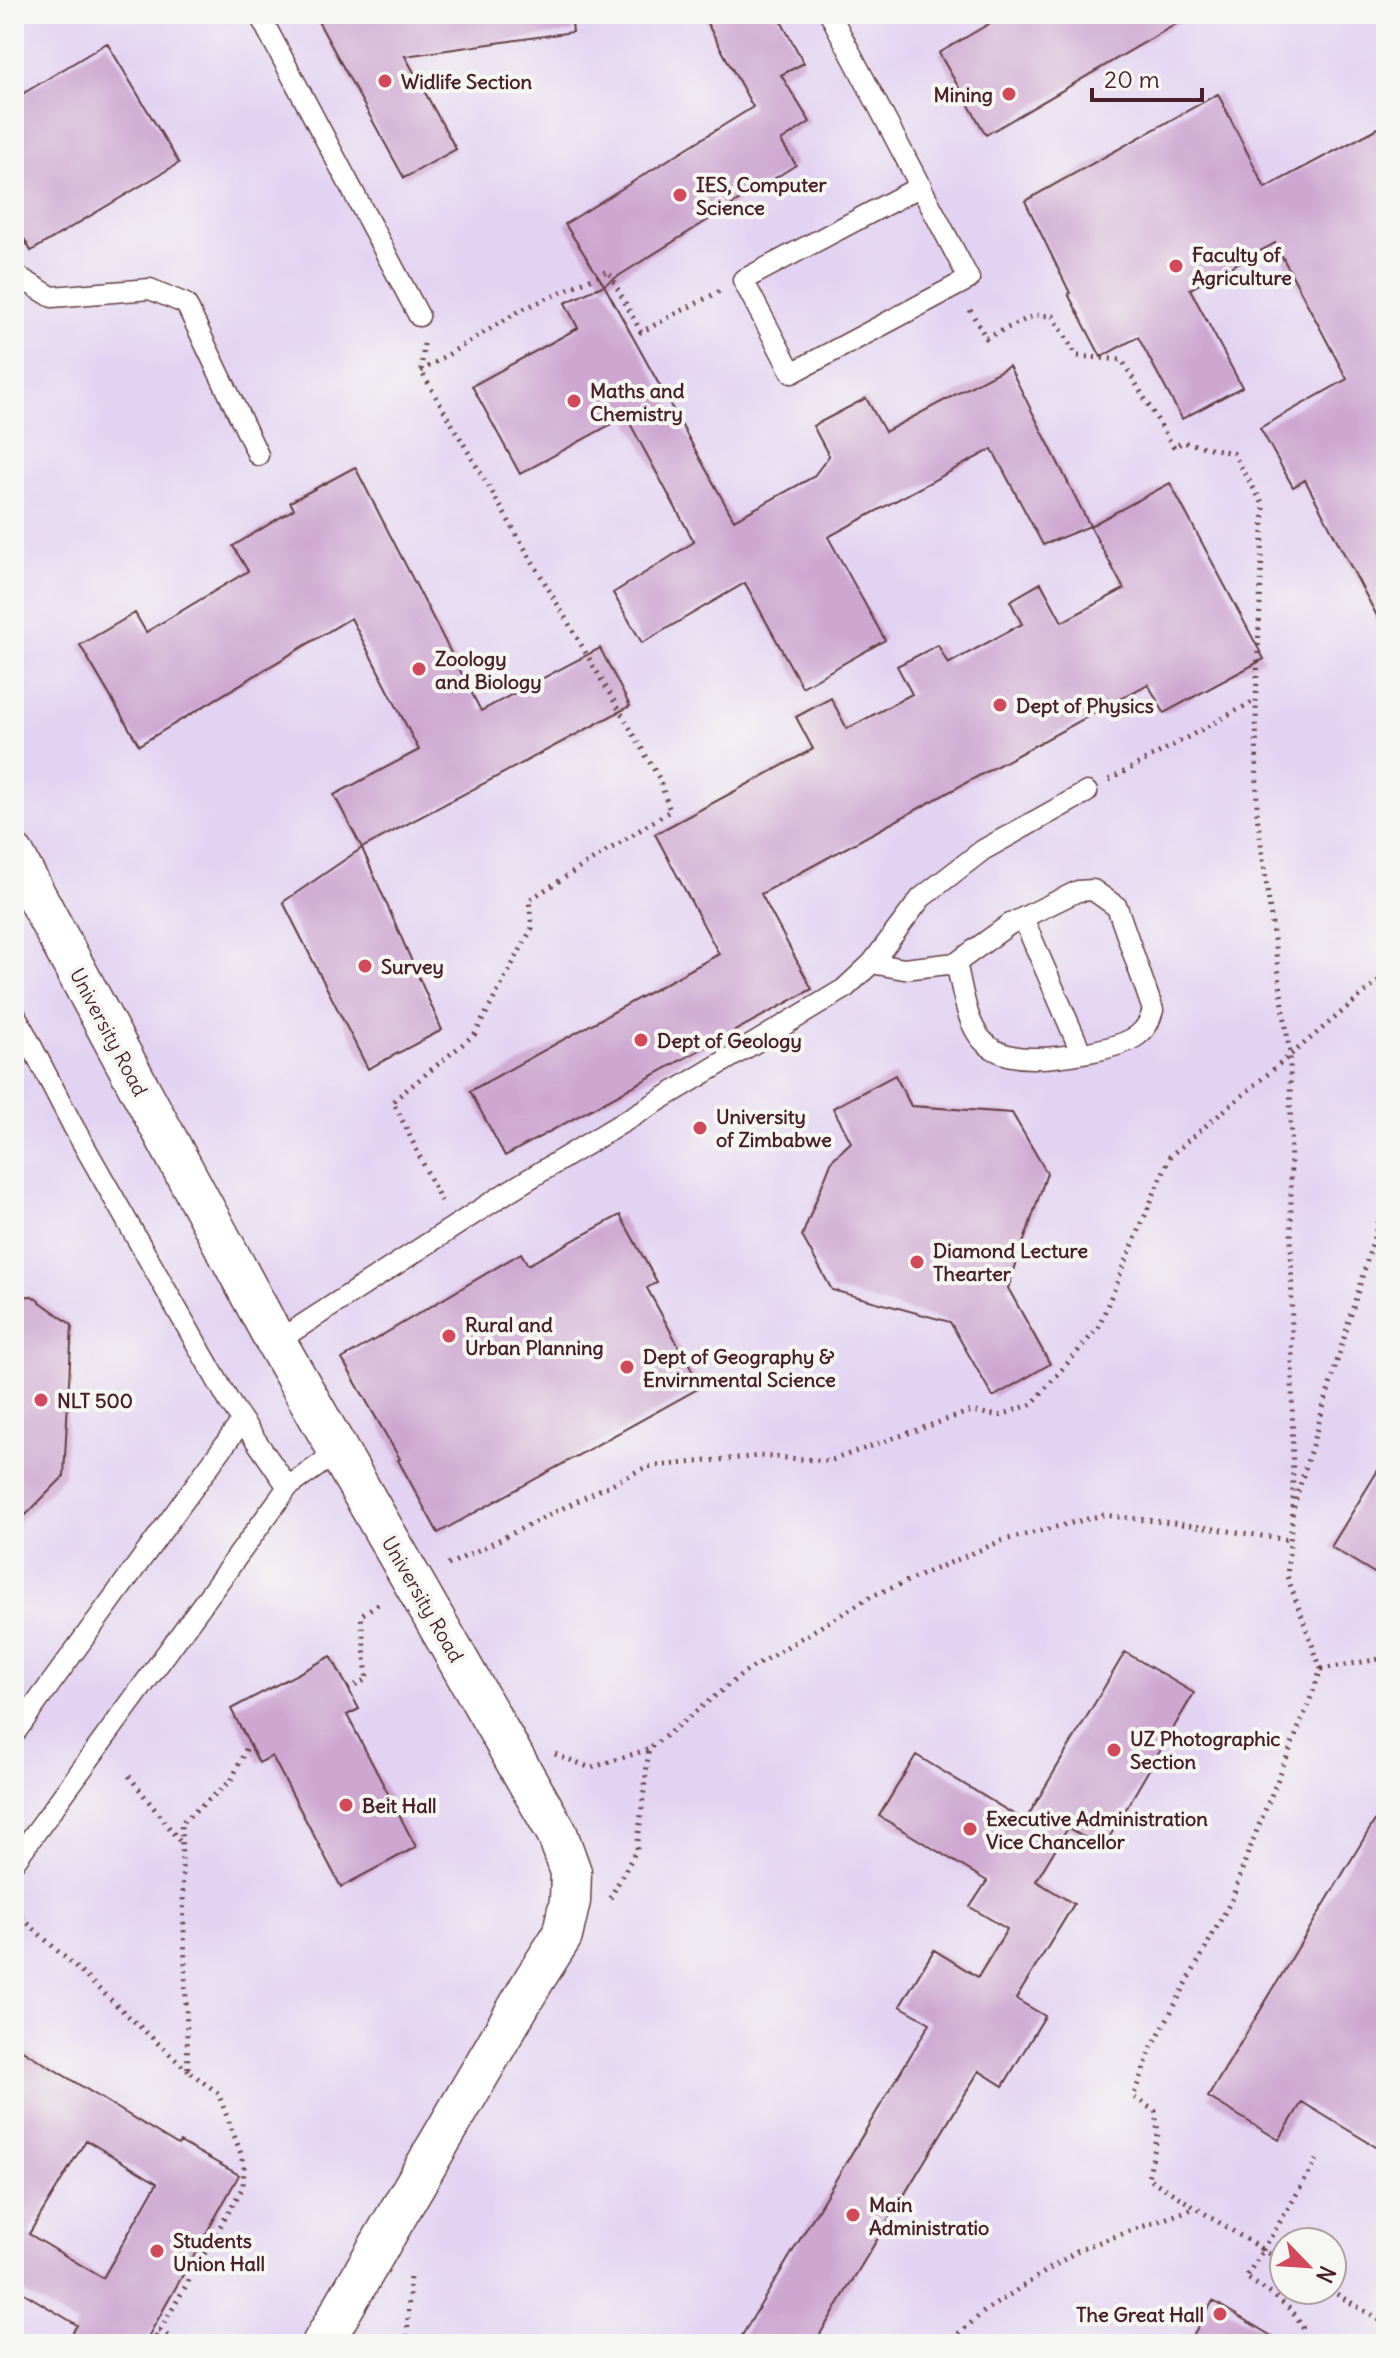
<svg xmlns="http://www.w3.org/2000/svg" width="1400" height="2358" viewBox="0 0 1400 2358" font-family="Delius,sans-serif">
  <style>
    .built { fill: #e3d3f2; fill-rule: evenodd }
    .building { fill: #cea7d1; fill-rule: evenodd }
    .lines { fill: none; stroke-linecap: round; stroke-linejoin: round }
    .service-casing { stroke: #633c41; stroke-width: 23 }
    .minor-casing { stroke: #633c41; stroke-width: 43 }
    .path { stroke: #633c41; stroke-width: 5; stroke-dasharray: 2 6; stroke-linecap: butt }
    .service { stroke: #fff; stroke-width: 20 }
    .minor { stroke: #fff; stroke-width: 40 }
    .poi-dot { fill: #d1495b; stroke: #f6f6f2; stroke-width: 3 }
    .labels { text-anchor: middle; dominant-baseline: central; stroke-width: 8; stroke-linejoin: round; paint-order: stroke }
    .poi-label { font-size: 20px; font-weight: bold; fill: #4a1f2b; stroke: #f6f6f2; text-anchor: start }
    .street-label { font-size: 20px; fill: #4a1f2b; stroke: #f6f6f2 }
  </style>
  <rect width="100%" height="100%" fill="#f6f6f2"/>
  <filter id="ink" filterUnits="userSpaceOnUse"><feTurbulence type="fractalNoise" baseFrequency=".0125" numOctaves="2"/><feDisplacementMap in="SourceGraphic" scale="16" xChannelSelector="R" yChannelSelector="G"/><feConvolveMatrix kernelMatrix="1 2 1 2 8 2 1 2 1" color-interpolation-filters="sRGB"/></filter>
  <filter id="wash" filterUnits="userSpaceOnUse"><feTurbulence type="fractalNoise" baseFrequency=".006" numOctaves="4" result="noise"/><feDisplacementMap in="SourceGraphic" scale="32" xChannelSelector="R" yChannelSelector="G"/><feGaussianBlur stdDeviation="1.8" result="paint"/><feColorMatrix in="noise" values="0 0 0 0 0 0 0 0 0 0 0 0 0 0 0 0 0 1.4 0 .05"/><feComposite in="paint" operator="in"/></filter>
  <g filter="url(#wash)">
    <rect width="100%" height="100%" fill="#f0ddbe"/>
    <!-- built -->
    <path class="built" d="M14,14H1386V2344H14ZM1284,2242H1332V2290H1284Z"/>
    <g id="blocks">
      <!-- building -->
      <path class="building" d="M314,14H571L573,32L405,56L456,149L404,178Z
        M702,14H777L804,63L781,75L810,122L781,141L796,165L604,285L565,224L753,107Z
        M1006,14H1193L986,135L939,53Z
        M107,43L179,163L31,251L14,221V99Z
        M1218,94L1265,188L1386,124V633L1305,480L1293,487L1260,428L1347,379L1275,243L1190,289L1242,387L1182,419L1138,337L1101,357L1068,294L1070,293L1025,201Z
        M604,285L734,520L813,477L829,456L813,426L866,398L885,432L1009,366L1090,526L1043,545L992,449L828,537L885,640L802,687L745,583L642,643L613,593L694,542L626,416L520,474L472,386L578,328L565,303Z
        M355,467L481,711L600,648L630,706L362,848L334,795L419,750L351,618L139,745L80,645L135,613L146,632L248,571L233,546L294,509L290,502Z
        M1170,483L1264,659L1164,713L1148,684L761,894L812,989L505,1156L470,1091L719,954L655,834L813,749L796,717L831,698L847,729L912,694L897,666L938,645L948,664L1022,624L1010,601L1041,583L1062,622L1124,589L1090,526Z
        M362,848L442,1030L368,1069L283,902Z
        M895,1075L911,1106L1012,1113L1047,1173L1008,1288L1050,1364L993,1397L950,1322L832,1290L802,1236L832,1160L851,1142L833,1108Z
        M620,1215L657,1282L647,1288L701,1387L438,1533L398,1460L400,1459L342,1359L521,1253L528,1265Z
        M32,1296L72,1325L64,1476L14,1527V1297Z
        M1386,1457V1580L1331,1547Z
        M1125,1652L1194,1693L1103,1848L1068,1828L1036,1881L1074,1904L1016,1999L1045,2016L1003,2086L979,2071L814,2344H737L930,2023L900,2006L934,1950L978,1977L1007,1929L970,1907L987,1881L879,1816L916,1755L1025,1821Z
        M331,1656L359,1709L347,1715L416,1847L341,1887L272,1756L259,1763L231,1709Z
        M1386,1802V2153L1302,2102L1279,2140L1208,2097Z
        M14,2045L178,2145L180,2142L239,2175L144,2344H66L77,2325L14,2287ZM86,2140L157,2183L103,2278L29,2234Z
        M1213,2301L1285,2344H1188Z"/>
    </g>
  </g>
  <g filter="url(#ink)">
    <use href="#blocks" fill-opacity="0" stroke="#633c41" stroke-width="2"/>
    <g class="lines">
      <defs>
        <path id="service" d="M259,14L419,316
          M830,14L969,279L792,373L743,280L921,186
          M14,274L52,297L150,289L186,304L258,455
          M1023,918L1081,1052
          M872,963L904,969L956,963L1010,924L1078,891L1093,890L1117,907L1153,1010C1150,1020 1147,1028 1138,1035C1119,1050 1055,1059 1031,1058C1018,1058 1001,1055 990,1047C966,1031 963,989 956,963
          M14,1012L73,1126L230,1403L288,1487L339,1451
          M276,1342L509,1191L844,989L872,963L921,898L983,850L1087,792
          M14,1734L242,1421
          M14,1862L288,1487"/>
        <path id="minor" d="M14,855L276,1342L557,1833L571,1872L570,1901L562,1936L534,1980L322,2344"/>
      </defs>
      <!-- service casing -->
      <use href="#service" class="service-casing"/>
      <!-- minor casing -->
      <use href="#minor" class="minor-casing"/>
      <!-- path -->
      <path class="path" d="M970,310L986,338L1035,315L1053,316L1077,356L1122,360L1174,448L1182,442L1233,453L1264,506L1256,700L1257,815L1290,1056L1293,1509
        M424,344L421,371L659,778L670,811L529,900L532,928L475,1034L393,1101L441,1201
        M421,371L521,310L608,271L641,332L720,291
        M1109,780L1256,700
        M448,1565L646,1467L759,1456L829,1461L971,1411L999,1416L1032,1404L1098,1328L1170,1156L1386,975
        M1321,1669L1386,1658
        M348,1689L367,1679L361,1615L383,1601
        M555,1754L591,1768L649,1749
        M129,1776L181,1843
        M610,1898L637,1849L649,1749L745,1672L870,1597L1001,1541L1103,1515L1181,1524L1290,1540
        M22,1918L188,2071
        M1284,2262L1263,2250L1317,2160
        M1330,2290L1386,2324
        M159,2331L182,2344
        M152,2344L243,2187L244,2168L240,2151L218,2093L188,2071L181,1823L231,1781L249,1743
        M407,2344L410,2273
        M946,2344L985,2311L1080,2249L1195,2208
        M1305,2344C1307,2311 1269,2294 1246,2277L1263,2250L1148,2178L1158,2134L1155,2111L1133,2097L1152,2047L1232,1899L1250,1847L1307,1708L1321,1669L1287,1576L1293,1509L1386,1197"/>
      <!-- service -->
      <use href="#service" class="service"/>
      <!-- minor -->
      <use href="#minor" class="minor"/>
    </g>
  </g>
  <!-- markers -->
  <g class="poi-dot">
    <circle cx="385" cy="81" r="8"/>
    <circle cx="1009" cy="94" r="8"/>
    <circle cx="680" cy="195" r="8"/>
    <circle cx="1176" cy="266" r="8"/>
    <circle cx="574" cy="401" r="8"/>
    <circle cx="419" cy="669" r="8"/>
    <circle cx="1000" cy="705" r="8"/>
    <circle cx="365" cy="966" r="8"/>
    <circle cx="641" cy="1040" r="8"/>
    <circle cx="700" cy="1128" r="8"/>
    <circle cx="917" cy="1262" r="8"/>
    <circle cx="449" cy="1336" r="8"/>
    <circle cx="627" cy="1367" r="8"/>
    <circle cx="41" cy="1400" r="8"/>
    <circle cx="1114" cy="1750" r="8"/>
    <circle cx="346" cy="1805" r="8"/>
    <circle cx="970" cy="1829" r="8"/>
    <circle cx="853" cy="2215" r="8"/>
    <circle cx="157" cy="2251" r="8"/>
    <circle cx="1220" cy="2314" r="8"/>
  </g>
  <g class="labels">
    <!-- poi labels -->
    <g class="poi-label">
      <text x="401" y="81">Widlife Section</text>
      <text x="993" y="94" text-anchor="end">Mining</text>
      <text x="696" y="184">IES, Computer<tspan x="696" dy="23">Science</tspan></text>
      <text x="1192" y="254">Faculty of<tspan x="1192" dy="23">Agriculture</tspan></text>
      <text x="590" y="390">Maths and<tspan x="590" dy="23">Chemistry</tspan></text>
      <text x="435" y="658">Zoology<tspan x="435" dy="23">and Biology</tspan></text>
      <text x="1016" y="705">Dept of Physics</text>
      <text x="381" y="966">Survey</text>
      <text x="657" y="1040">Dept of Geology</text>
      <text x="716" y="1116">University<tspan x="716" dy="23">of Zimbabwe</tspan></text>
      <text x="933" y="1250">Diamond Lecture<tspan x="933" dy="23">Thearter</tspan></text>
      <text x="465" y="1324">Rural and<tspan x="465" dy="23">Urban Planning</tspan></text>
      <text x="643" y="1356">Dept of Geography &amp;<tspan x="643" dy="23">Envirnmental Science</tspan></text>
      <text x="57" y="1400">NLT 500</text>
      <text x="1130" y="1738">UZ Photographic<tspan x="1130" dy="23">Section</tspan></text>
      <text x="362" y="1805">Beit Hall</text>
      <text x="986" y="1818">Executive Administration<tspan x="986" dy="23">Vice Chancellor</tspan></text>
      <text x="869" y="2204">Main<tspan x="869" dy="23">Administratio</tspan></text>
      <text x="173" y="2240">Students<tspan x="173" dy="23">Union Hall</tspan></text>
      <text x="1204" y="2314" text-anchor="end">The Great Hall</text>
    </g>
    <!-- street labels -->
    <g class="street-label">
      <text transform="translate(109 1032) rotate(62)">University Road</text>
      <text transform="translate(423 1599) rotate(60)">University Road</text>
    </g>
  </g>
  <!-- margin -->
  <rect width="1400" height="2358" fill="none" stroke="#f6f6f2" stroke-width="48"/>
  <!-- north arrow -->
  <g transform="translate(1308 2266) rotate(115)"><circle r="38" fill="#f6f6f2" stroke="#b1a0a2" stroke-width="2"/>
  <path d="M0-6L14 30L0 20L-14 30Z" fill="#d1495b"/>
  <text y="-12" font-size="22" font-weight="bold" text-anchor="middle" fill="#4a1f2b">N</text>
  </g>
  <!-- scale -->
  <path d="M1092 88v12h110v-12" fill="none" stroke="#4a1f2b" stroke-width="4"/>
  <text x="1104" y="88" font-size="24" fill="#4a1f2b" stroke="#f6f6f2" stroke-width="6" paint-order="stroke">20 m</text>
</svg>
